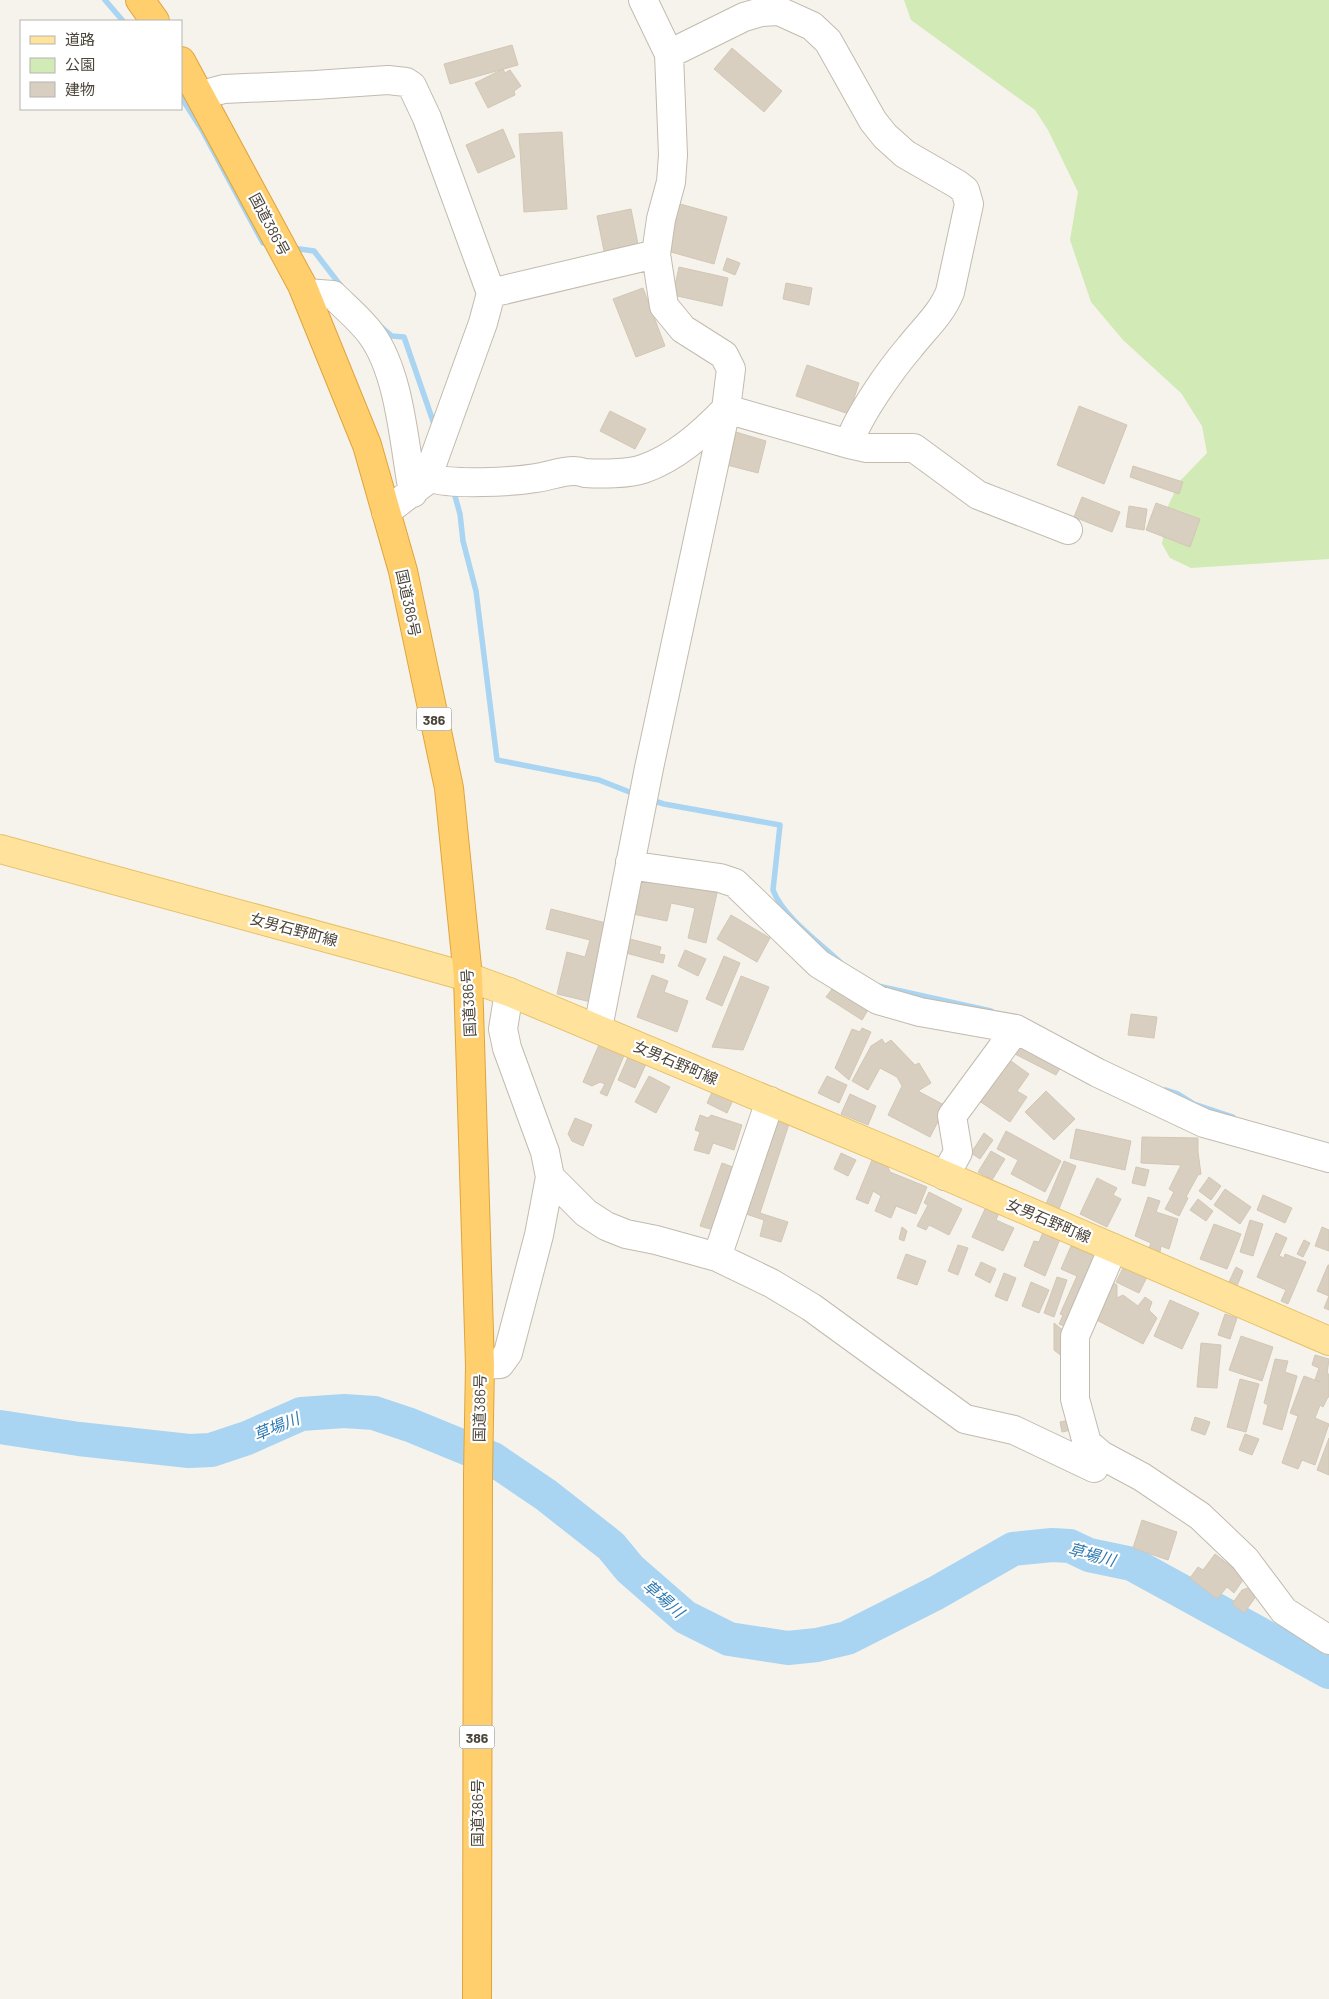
<svg xmlns="http://www.w3.org/2000/svg" width="1329" height="1999" viewBox="0 0 1329 1999" font-family="Barlow,'Noto Sans JP',sans-serif">
  <style>
    .green { fill: #d2eab5 }
    .lines { fill: none; stroke-linecap: round; stroke-linejoin: round }
    .stream { stroke: #a9d4f2; stroke-width: 5.5 }
    .river { stroke: #a9d4f2; stroke-width: 34 }
    .building { fill: #d8cfc1; stroke: #d3c7b4 }
    .minor-casing { stroke: #c2bbae; stroke-width: 30 }
    .major-casing { stroke: #e6c16a; stroke-width: 30 }
    .highway-casing { stroke: #e0a43c; stroke-width: 30 }
    .minor { stroke: #fff; stroke-width: 28 }
    .major { stroke: #ffe39c; stroke-width: 28 }
    .highway { stroke: #ffcf6e; stroke-width: 28 }
    .labels { text-anchor: middle; dominant-baseline: central; stroke-width: 4.5; stroke-linejoin: round; paint-order: stroke }
    .shield { fill: #fff; stroke: #817c74; stroke-width: 1 }
    .shield-label { font-size: 14px; font-weight: bold; fill: #4b4439 }
    .street-label { font-size: 15px; fill: #4b4439; stroke: #fff }
    .water-label { font-size: 16px; font-style: italic; fill: #2e7ab2; stroke: #fff }
  </style>
  <rect width="100%" height="100%" fill="#f6f3ec"/>
  <!-- green -->
  <path class="green" d="M904,0H1329V559L1191,568L1170,558L1162,544L1168,506L1180,481L1207,453L1202,426L1181,393L1123,340L1091,302L1070,240L1078,192L1048,130L1035,110L911,20Z"/>
  <g class="lines">
    <!-- stream -->
    <path class="stream" d="M105,0L123,21
      M181,97L202,130L263,243L271,244
      M292,248L314,251L344,290
      M380,326L392,336L404,337L435,427
      M453,489L460,514L463,541L476,591L497,760L599,780L637,795
      M651,800L664,804L780,825L773,890C783,917 820,943 841,963
      M878,986L991,1011
      M1165,1090L1178,1094L1194,1104L1233,1117"/>
    <!-- river -->
    <path class="river" d="M0,1427L79,1439L189,1451L211,1450L247,1438L301,1414L344,1411L374,1413L410,1425L493,1459L546,1495L611,1546L630,1569L685,1617L729,1639L788,1648L817,1645L847,1638L936,1593L1013,1549L1052,1545L1070,1546L1089,1555L1132,1564L1329,1672"/>
  </g>
  <!-- building -->
  <path class="building" d="M512,45L518,65L450,84L444,64Z
    M732,48L782,91L764,112L714,69Z
    M503,69L505,73L510,70L521,86L514,91L515,95L488,108L475,83Z
    M503,129L515,157L478,173L466,145Z
    M562,132L567,209L524,212L519,134Z
    M673,202L727,217L714,264L660,249Z
    M631,209L638,244L604,251L597,216Z
    M727,258L740,263L735,275L723,270Z
    M679,267L728,278L722,306L673,295Z
    M786,283L812,288L809,305L783,299Z
    M643,288L665,346L636,357L613,299Z
    M807,365L859,383L849,414L796,396Z
    M1079,406L1127,425L1104,484L1057,465Z
    M610,411L646,429L635,449L600,431Z
    M736,432L766,441L758,473L727,465Z
    M1133,466L1183,482L1179,494L1130,477Z
    M1082,497L1120,512L1112,532L1074,517Z
    M1156,503L1200,519L1190,547L1146,530Z
    M1129,506L1147,509L1144,530L1126,527Z
    M636,875L717,893L706,943L688,938L695,908L671,903L667,921L628,913Z
    M551,909L610,924L591,1002L557,994L567,952L585,957L590,940L546,929Z
    M731,915L770,938L757,962L717,939Z
    M630,939L661,947L659,954L665,955L663,963L626,953Z
    M685,950L706,959L698,976L678,966Z
    M724,956L740,963L722,1006L706,999Z
    M652,975L668,981L664,992L688,1001L677,1032L637,1017Z
    M741,976L769,987L743,1050L712,1047Z
    M840,985L871,1005L862,1020L826,997L832,989L836,991Z
    M1131,1014L1157,1017L1154,1038L1128,1035Z
    M862,1028L871,1032L849,1080L835,1068L852,1029L860,1032Z
    M1015,1038L1063,1063L1056,1075L1009,1051Z
    M882,1039L885,1044L891,1040L915,1065L919,1063L931,1083L918,1091L946,1106L930,1137L888,1115L902,1086L897,1077L880,1068L868,1090L852,1081L871,1046Z
    M601,1040L626,1051L607,1096L600,1093L605,1084L600,1082L592,1086L583,1082Z
    M629,1055L646,1064L635,1088L618,1080Z
    M1004,1056L1029,1074L1017,1091L1027,1097L1010,1122L975,1098Z
    M649,1076L670,1087L656,1113L635,1102Z
    M827,1076L847,1085L839,1103L818,1093Z
    M713,1090L733,1100L727,1113L707,1103Z
    M1046,1091L1075,1119L1054,1140L1025,1112Z
    M850,1094L876,1106L868,1125L841,1114Z
    M700,1115L708,1118L711,1115L742,1125L734,1150L713,1143L709,1154L694,1150L700,1132L695,1130Z
    M771,1115L790,1121L760,1213L788,1222L781,1242L760,1236L764,1220L740,1212Z
    M575,1118L592,1125L583,1146L572,1141L568,1134Z
    M1076,1129L1131,1141L1125,1170L1070,1158Z
    M1006,1131L1061,1161L1045,1192L1011,1174L1018,1160L997,1149Z
    M984,1133L993,1140L980,1159L971,1153Z
    M1142,1137L1198,1138V1152L1201,1174L1198,1175L1186,1197L1188,1198L1179,1216L1165,1209L1174,1192L1169,1189L1181,1165L1141,1163Z
    M991,1151L1005,1159L992,1180L978,1172Z
    M841,1153L856,1160L848,1176L834,1169Z
    M872,1160L888,1167L890,1172L927,1187L916,1214L896,1206L891,1218L875,1211L881,1196L873,1191L868,1204L856,1199Z
    M1064,1161L1076,1166L1059,1209L1046,1204Z
    M722,1163L738,1169L717,1231L700,1226Z
    M1136,1167L1149,1170L1145,1186L1132,1183Z
    M1209,1177L1221,1186L1211,1200L1199,1191Z
    M1097,1178L1117,1188L1113,1195L1121,1199L1107,1227L1080,1214Z
    M1225,1189L1251,1207L1240,1224L1214,1205Z
    M929,1192L962,1209L949,1235L929,1225L926,1230L917,1226L928,1205L924,1203Z
    M1263,1195L1292,1208L1285,1223L1257,1210Z
    M1148,1197L1160,1201L1156,1212L1178,1219L1169,1249L1161,1246L1160,1252L1149,1248L1151,1243L1135,1236Z
    M1198,1199L1213,1211L1206,1221L1190,1210Z
    M986,1207L999,1213L996,1220L1014,1228L1003,1251L972,1237Z
    M1250,1220L1263,1224L1253,1256L1240,1252Z
    M1214,1224L1241,1234L1227,1269L1200,1259Z
    M902,1227L907,1231L904,1241L899,1239Z
    M1322,1227L1329,1230V1251L1315,1246Z
    M1043,1232L1060,1239L1045,1276L1024,1266L1034,1241L1039,1242Z
    M1276,1233L1287,1238L1279,1256L1284,1258L1285,1254L1306,1262L1288,1304L1281,1301L1286,1290L1257,1277Z
    M1304,1240L1310,1243L1303,1257L1297,1254Z
    M958,1245L968,1248L958,1275L948,1271Z
    M1071,1246L1099,1258L1069,1328L1059,1324L1063,1315L1060,1314L1077,1276L1061,1269Z
    M906,1254L926,1261L917,1285L897,1278Z
    M981,1262L996,1269L990,1283L975,1275Z
    M1328,1265H1329V1310L1324,1308L1329,1296L1317,1291Z
    M1124,1266L1147,1277L1139,1293L1116,1282Z
    M1236,1267L1243,1271L1237,1286L1229,1282Z
    M1004,1273L1016,1278L1007,1301L995,1296Z
    M1057,1277L1067,1280L1054,1317L1044,1313Z
    M1110,1281L1117,1285V1298L1123,1295L1138,1306L1145,1297L1152,1302L1149,1310L1157,1318L1143,1344L1085,1314Z
    M1031,1282L1049,1290L1039,1313L1022,1306Z
    M1170,1300L1199,1313L1182,1349L1154,1336Z
    M1225,1314L1237,1318L1230,1339L1218,1335Z
    M1054,1323L1064,1331V1358L1054,1350Z
    M1241,1336L1273,1347L1262,1381L1229,1370Z
    M1201,1343L1221,1345L1217,1388L1197,1387Z
    M1315,1355L1329,1359L1327,1374H1329V1397H1328L1323,1407L1320,1405L1315,1418L1329,1424L1315,1465L1302,1460L1298,1469L1282,1463L1298,1416L1290,1413L1304,1376L1320,1382L1315,1380L1319,1368L1312,1365Z
    M1275,1359L1288,1361L1285,1372L1297,1376L1282,1430L1263,1424L1268,1405L1264,1403Z
    M1240,1379L1259,1384L1246,1432L1227,1427Z
    M1195,1417L1210,1422L1205,1435L1191,1430Z
    M1069,1420L1071,1430L1062,1432L1060,1422Z
    M1245,1434L1259,1439L1252,1455L1239,1450Z
    M1329,1438V1475L1317,1470Z
    M1142,1520L1177,1532L1168,1560L1133,1548Z
    M1215,1554L1245,1577L1234,1593L1227,1587L1217,1599L1190,1578L1198,1567L1203,1570Z
    M1254,1586L1260,1591L1244,1613L1232,1604L1242,1590Z"/>
  <g class="lines">
    <defs>
      <path id="minor" d="M669,54L744,17L761,12L779,11L812,26L828,41L873,121L885,136L905,154L957,184L965,190L969,204L950,292C942,313 924,329 910,347C891,369 857,417 849,444
        M201,95L224,89L315,85L388,80L406,82L412,86L427,118L491,293L656,254
        M306,293L333,295C345,307 360,319 371,334C400,373 404,444 413,493
        M726,409L849,444L867,448H914L978,495L1068,530
        M430,478C453,485 511,482 536,478C549,476 562,471 574,471C578,471 582,472 585,473C600,474 629,474 643,469C675,458 702,434 726,409
        M386,512L430,478L431,467L483,323L491,293
        M630,862L642,867L720,878L735,883L819,964L878,1000L920,1012L1016,1029L1098,1073L1204,1123L1329,1158
        M598,1028L649,768L726,409L731,369L724,355L683,329L664,306L656,254L661,219L671,182L673,155L669,54L643,0
        M945,1176L958,1152L952,1116L1016,1029
        M550,1177L586,1213L606,1226L626,1234L656,1240L717,1257L771,1283L811,1307L965,1419L1014,1430L1094,1468L1101,1455
        M1113,1248L1075,1336V1399L1087,1443L1101,1455L1142,1477L1200,1516L1245,1559L1284,1611L1329,1640
        M717,1257L770,1101
        M480,1365L500,1364L508,1353L539,1235L550,1177L545,1152L507,1048L503,1029L509,992"/>
      <path id="major" d="M0,849L393,956L468,977L509,992L900,1156L1329,1341"/>
      <path id="highway" d="M140,0L155,21
        M181,61L302,285L367,445L403,571L449,788L468,977L480,1365L478,1475L477,1999"/>
    </defs>
    <!-- minor casing -->
    <use href="#minor" class="minor-casing"/>
    <!-- major casing -->
    <use href="#major" class="major-casing"/>
    <!-- highway casing -->
    <use href="#highway" class="highway-casing"/>
    <!-- minor -->
    <use href="#minor" class="minor"/>
    <!-- major -->
    <use href="#major" class="major"/>
    <!-- highway -->
    <use href="#highway" class="highway"/>
  </g>
  <g class="labels">
    <!-- shield labels -->
    <g class="shield">
      <rect x="416.5" y="707.5" width="35" height="23" rx="4"/>
      <rect x="459.5" y="1725.5" width="35" height="23" rx="4"/>
    </g>
    <g class="shield-label">
      <text x="434" y="719">386</text>
      <text x="477" y="1737">386</text>
    </g>
    <!-- street labels -->
    <g class="street-label">
      <text transform="translate(270 224) rotate(62)">国道386号</text>
      <text transform="translate(409 603) rotate(78)">国道386号</text>
      <text transform="translate(294 929) rotate(15)">女男石野町線</text>
      <text transform="translate(468 1003) rotate(-93)">国道386号</text>
      <text transform="translate(676 1062) rotate(23)">女男石野町線</text>
      <text transform="translate(1049 1220) rotate(23)">女男石野町線</text>
      <text transform="translate(479 1408) rotate(-89)">国道386号</text>
      <text transform="translate(477 1813) rotate(-90)">国道386号</text>
    </g>
    <!-- water labels -->
    <g class="water-label">
      <text transform="translate(276 1426) rotate(-22)">草場川</text>
      <text transform="translate(1092 1554) rotate(15)">草場川</text>
      <text transform="translate(664 1598) rotate(41)">草場川</text>
    </g>
  </g>
  <!-- legend -->
  <rect x="20" y="20" width="162" height="90" fill="#ffffff" stroke="#b7b4b0"/>
  <rect x="30" y="36" width="25" height="8" fill="#ffe39c" stroke="#b7b4b0"/>
  <text x="65" y="45" font-size="15" fill="#4b4439">道路</text>
  <rect x="30" y="58" width="25" height="15" fill="#d2eab5" stroke="#b7b4b0"/>
  <text x="65" y="70" font-size="15" fill="#4b4439">公園</text>
  <rect x="30" y="82" width="25" height="15" fill="#d8cfc1" stroke="#b7b4b0"/>
  <text x="65" y="95" font-size="15" fill="#4b4439">建物</text>
</svg>
